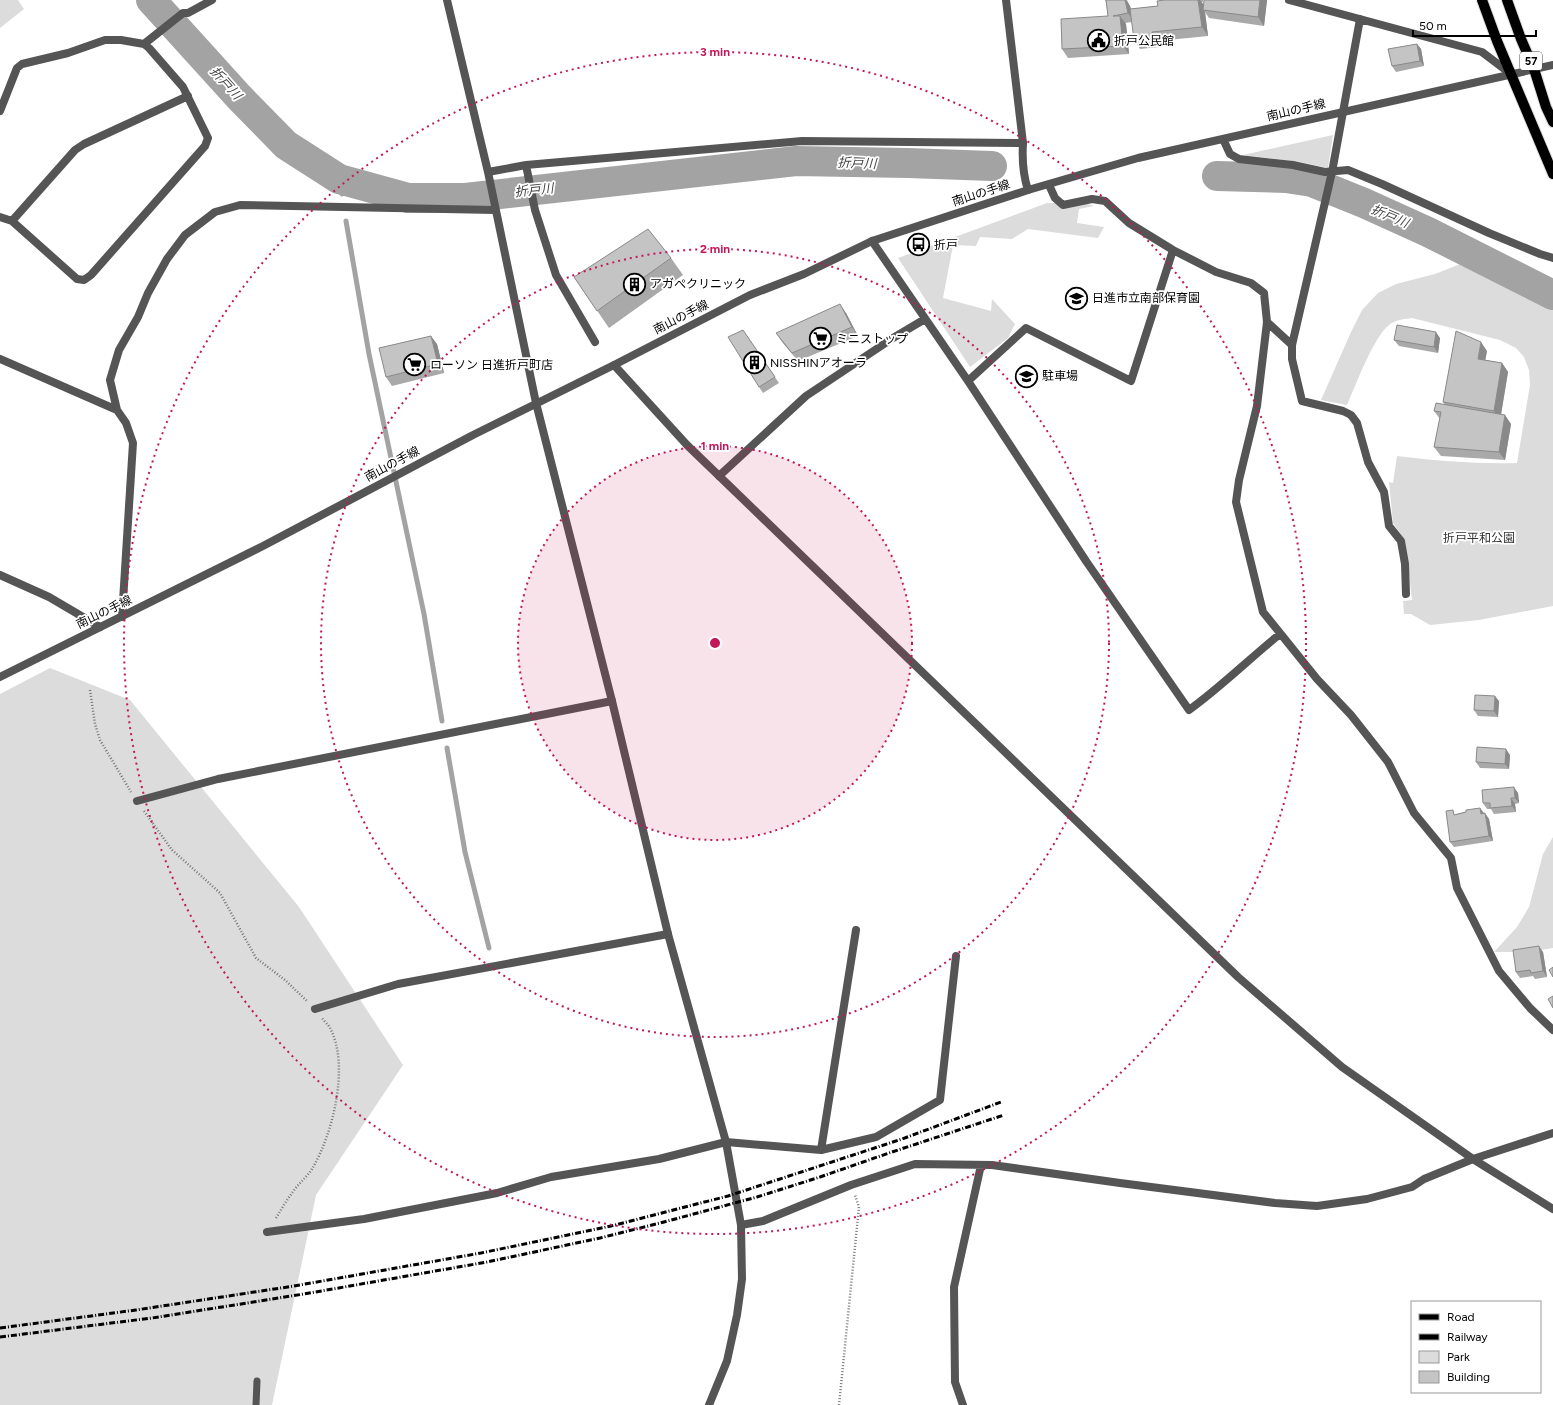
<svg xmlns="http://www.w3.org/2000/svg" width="1553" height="1405" viewBox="0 0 1553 1405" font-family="Figtree,'Noto Sans JP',sans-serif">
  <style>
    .green { fill: #dcdcdc }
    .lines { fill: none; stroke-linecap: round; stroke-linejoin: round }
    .stream { stroke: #a3a3a3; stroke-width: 5 }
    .river { stroke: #a3a3a3; stroke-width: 30 }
    .primary-casing { stroke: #dbdbdb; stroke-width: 12 }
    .path { stroke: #777; stroke-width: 2.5; stroke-dasharray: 1 2; stroke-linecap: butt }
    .service { stroke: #555; stroke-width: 7 }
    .minor { stroke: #555; stroke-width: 8 }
    .tertiary { stroke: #555; stroke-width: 8 }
    .primary { stroke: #000; stroke-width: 10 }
    .rail { stroke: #000; stroke-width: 3; stroke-dasharray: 6 2 1 2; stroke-linecap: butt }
    .wall { fill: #a9a9a9 }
    .shaded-wall { fill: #898989 }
    .building { fill: #c4c4c4; stroke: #898989 }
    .ring { fill: none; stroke: #c2185b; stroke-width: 2; stroke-dasharray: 2 4 }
    .labels { text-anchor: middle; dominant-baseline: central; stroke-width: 3.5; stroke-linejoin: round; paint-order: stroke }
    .shield { fill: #fff; stroke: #4c4c4c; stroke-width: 1 }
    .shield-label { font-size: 11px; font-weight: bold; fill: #000 }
    .poi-label { font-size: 12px; fill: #000; stroke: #fff; text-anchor: start }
    .street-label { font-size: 12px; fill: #000; stroke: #fff }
    .park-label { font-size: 12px; fill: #333; stroke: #fff }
    .water-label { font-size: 13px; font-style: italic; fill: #444; stroke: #fff }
    .centre { fill: #c2185b; stroke: #fff; stroke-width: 2 }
    .ring-label { font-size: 12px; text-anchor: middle; font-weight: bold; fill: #c2185b; stroke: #fff; stroke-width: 3.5; stroke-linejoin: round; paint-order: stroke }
  </style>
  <rect width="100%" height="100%" fill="#fff"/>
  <!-- green -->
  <path class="green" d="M0,0H18L24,9L0,28Z
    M1333,135L1328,168L1300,162L1243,155Z
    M1372,194L1390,202L1387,207L1369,199Z
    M1047,203H1085L1094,206L1079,209L1077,223L1104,227L1098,238L1028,229L1012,239L980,237L976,246L953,245L943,298L991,311L992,299L1015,324L1008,338L970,367L898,258Z
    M1409,212L1436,224L1433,230L1407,217Z
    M1456,233L1479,244L1476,251L1453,239Z
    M1501,253L1525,265L1521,273L1497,261Z
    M1466,257L1553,301V606L1479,620L1430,625L1411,614H1404L1403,601L1412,600L1405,540L1393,523L1389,482L1393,483L1397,456C1438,461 1477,464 1517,463L1530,385L1529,370L1524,357L1516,348L1500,340L1412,318C1404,319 1395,320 1389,325C1373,338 1356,385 1347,405L1321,400L1351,332L1362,310L1378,293L1396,284L1435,274L1463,263Z
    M50,668L130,700L299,907L403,1065L316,1195L272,1405H0V694Z
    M1553,837V948L1530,952H1494L1517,927L1529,907L1543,854Z"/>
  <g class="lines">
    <!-- stream -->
    <path class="stream" d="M339,179L342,194
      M346,221L369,354L424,614L442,721
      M447,748L465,852L489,948"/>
    <!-- river -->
    <path class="river" d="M151,0L239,97L286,145L339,179L408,198H465L796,161L908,163L992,166
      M1217,176L1286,178L1312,182L1364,203L1428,232L1553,295"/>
    <defs>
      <path id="primary" d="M1482,0L1497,41L1553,174
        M1507,0L1521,39L1534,69L1546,107L1553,122"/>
    </defs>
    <!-- primary casing -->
    <use href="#primary" class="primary-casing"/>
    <!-- path -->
    <path class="path" d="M90,690L95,724L100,740L131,792
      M144,811L172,850L220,893L256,958L285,980L307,1001
      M276,1218C281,1210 286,1201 292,1193C298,1184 307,1177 312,1169C333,1134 350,1065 330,1028C328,1024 324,1021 322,1018
      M839,1405L859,1207L855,1195"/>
    <!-- service -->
    <path class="service" d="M256,1405L257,1381"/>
    <!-- minor -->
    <path class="minor" d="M1006,0L1023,143C1022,159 1023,175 1028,190
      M1289,0L1482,52L1511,74
      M1360,19L1332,172L1292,345V359L1302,401L1343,411L1351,415L1357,423L1368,462L1384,492L1389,526L1401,541L1405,564L1406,594
      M0,111L17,68L22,64L68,53L105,40H121L144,44L183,13H188L212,0
      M1049,185L1055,198L1063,205L1092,199L1105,201L1129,223L1173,250L1216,272L1251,283L1264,293L1267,322L1257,406L1239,480L1236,502L1263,612L1317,679L1351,715L1388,762L1414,813L1451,858L1457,888L1499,971L1530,1008L1553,1030
      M0,217L12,221L77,279L84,280L91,275L205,146L208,138L183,87L149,48L144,44
      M12,221L75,150L84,144L188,96
      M872,241L968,381L1086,561L1189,710C1221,687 1249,659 1280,634
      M1267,322L1292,345
      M0,359L117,410
      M968,381L1026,328L1131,381L1173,250
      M719,476L806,396L893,338L925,319
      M0,575L49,597L100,627
      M122,617L133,443L126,423L117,410L110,380L119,350L138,317L148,293L167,259L185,235L215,212L240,205L495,210
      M137,801L218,779L612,701
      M315,1009L398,984L668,934
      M821,1150L856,930
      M741,1225L763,1221L851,1185L915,1164L992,1165L1120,1183L1275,1203L1317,1206L1367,1199L1412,1187L1424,1179L1473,1159L1553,1133
      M267,1232L364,1219L497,1193L551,1177L659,1159L726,1142L821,1150L876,1137L940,1100L956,956
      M963,1405L955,1382L954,1287L981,1165"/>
    <!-- tertiary -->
    <path class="tertiary" d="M447,0L488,172L536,403L612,701L668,934L726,1142L741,1225L742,1279L737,1315L727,1361L709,1405
      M1223,139L1230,154L1239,159L1293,165L1325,172L1348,170L1382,184L1489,233L1540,254L1553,258
      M526,165L535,210L556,275L595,342
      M488,172L526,165L802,141L1023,143
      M614,365L687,445L1238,977L1342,1067L1473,1159L1553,1209
      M0,677L263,546L473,435L614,365L750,295L804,274L872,241L1028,190L1138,158L1553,65"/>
    <!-- primary -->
    <use href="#primary" class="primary"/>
    <!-- rail -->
    <path class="rail" d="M0,1328L136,1310L294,1286L481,1253L611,1226L728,1196L902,1139L1001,1102
      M0,1337L152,1318L304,1294L487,1262L600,1238L664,1222L757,1197L820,1177L889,1153L1004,1115"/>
  </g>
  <!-- wall -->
  <path class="wall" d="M1105,0H1127L1130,6L1131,9L1158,6L1165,0H1203V2H1201L1203,5L1267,0L1264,26L1209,18L1205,12L1208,36L1158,41L1159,47L1140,49L1134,40L1132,22L1125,23L1126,24L1129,54L1068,58L1062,49L1108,16L1106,2Z
    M1417,44L1421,49L1424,66L1396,72L1392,66Z
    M671,258L683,275L609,328L574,277Z
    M846,313L858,336L798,361L782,342L776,333Z
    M743,330L779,383L763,393L759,387Z
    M1440,338L1438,353L1399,346L1394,340Z
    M437,344L444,373L392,386L386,377Z
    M1487,351L1485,360L1502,363L1508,372L1501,415L1511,424L1505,460L1441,456L1434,447L1440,419L1434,411L1445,405L1443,402Z
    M1499,701L1498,717L1478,716L1474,710Z
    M1510,755L1509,769L1480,768L1476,762Z
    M1518,793L1519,803L1515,804L1516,812L1494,814L1491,809H1487L1483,803Z
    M1480,808L1489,819L1493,841L1454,847L1450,842L1456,814L1466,812Z
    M1543,952L1547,977L1535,979L1533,976L1520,978L1516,972Z"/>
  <!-- shaded-wall -->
  <path class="shaded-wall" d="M1125,0H1126L1130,6L1134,22L1128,13Z
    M1198,0H1200L1204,5L1203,10L1205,12L1208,36L1202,27Z
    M1260,0H1267L1264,26L1258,17Z
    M1120,16L1126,24L1129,54L1123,46Z
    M1152,32L1158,41L1159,47L1153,38Z
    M1417,44L1421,49L1424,66L1420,61Z
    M840,304L846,313L858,336L852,327Z
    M1436,332L1440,338L1438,353L1434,347Z
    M431,336L437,344L444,373L438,364Z
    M1481,342L1487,351L1484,367L1478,359Z
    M1502,363L1508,372L1500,420L1494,411Z
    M1505,415L1511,424L1505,460L1499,452Z
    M1495,696L1499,701L1498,717L1494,711Z
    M1506,749L1510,755L1509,769L1505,764Z
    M1514,787L1518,793L1519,803L1515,798Z
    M1511,798L1515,804L1516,812L1512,806Z
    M1480,808L1484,814H1481Z
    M1485,813L1489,819L1493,841L1489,836Z
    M1539,946L1543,952L1547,977L1543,971Z"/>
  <!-- building -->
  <path class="building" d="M1106,0H1125L1128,13L1113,16H1120L1123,46L1062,49L1061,19L1108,16Z
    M1165,0H1198L1202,27L1152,32L1153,38L1134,40L1130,9L1158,6L1157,1Z
    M1204,0H1260L1258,17L1203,10Z
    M1417,44L1420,61L1392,66L1388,49Z
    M648,229L671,258L597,311L574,277Z
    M840,304L852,327L792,353L776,333Z
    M1397,325L1436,332L1434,347L1394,340Z
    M743,330L775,377L759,387L728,337Z
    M1456,331L1481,342L1478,359L1502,363L1494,411L1443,402Z
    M431,336L438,364L386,377L379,348Z
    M1436,403L1505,415L1499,452L1434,447L1441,412L1434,411Z
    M1475,695L1495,696L1494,711L1474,710Z
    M1477,747L1506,749L1505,764L1476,762Z
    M1514,787L1515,798H1511L1512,806L1490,808V803H1483L1482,790Z
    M1480,808L1481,814L1485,813L1489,836L1450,842L1446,811L1453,810L1454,815L1466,812V810Z
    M1539,946L1543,971L1531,973L1530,970L1516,972L1513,950Z
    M1553,967V977L1549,970Z
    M1553,996V1008L1548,999Z"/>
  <!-- distance rings -->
  <circle cx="715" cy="643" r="197" fill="#c2185b" fill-opacity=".12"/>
  <g class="ring">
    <circle cx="715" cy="643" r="197"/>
    <circle cx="715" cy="643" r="394"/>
    <circle cx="715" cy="643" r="591"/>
  </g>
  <!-- icons -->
  <defs>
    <symbol id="civic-ring" viewBox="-11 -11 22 22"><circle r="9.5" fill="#fff" stroke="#000" stroke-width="1.5"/><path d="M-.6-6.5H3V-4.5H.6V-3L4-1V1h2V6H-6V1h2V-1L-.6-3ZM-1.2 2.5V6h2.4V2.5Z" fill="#000"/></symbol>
    <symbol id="bus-ring" viewBox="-11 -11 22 22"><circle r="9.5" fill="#fff" stroke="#000" stroke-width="1.5"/><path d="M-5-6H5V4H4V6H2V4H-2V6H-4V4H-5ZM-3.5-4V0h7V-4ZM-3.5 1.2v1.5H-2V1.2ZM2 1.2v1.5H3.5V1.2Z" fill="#000"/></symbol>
    <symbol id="building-ring" viewBox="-11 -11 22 22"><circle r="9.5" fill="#fff" stroke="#000" stroke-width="1.5"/><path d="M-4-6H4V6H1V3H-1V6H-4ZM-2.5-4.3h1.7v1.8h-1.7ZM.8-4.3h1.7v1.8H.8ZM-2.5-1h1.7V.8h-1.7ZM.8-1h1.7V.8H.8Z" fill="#000"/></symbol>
    <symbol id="school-ring" viewBox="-11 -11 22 22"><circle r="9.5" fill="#fff" stroke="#000" stroke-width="1.5"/><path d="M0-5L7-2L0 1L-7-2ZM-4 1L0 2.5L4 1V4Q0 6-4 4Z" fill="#000"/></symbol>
    <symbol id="supermarket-ring" viewBox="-11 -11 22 22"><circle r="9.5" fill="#fff" stroke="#000" stroke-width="1.5"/><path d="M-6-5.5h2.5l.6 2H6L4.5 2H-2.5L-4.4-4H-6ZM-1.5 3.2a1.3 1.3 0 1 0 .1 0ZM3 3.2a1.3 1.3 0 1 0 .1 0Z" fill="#000"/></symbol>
  </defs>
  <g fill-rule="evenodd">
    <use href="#civic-ring" x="1086" y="28" width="25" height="25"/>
    <use href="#bus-ring" x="906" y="232" width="25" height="25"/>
    <use href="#building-ring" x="622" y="272" width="25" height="25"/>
    <use href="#school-ring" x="1064" y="286" width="25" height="25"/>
    <use href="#supermarket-ring" x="808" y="326" width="25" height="25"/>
    <use href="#building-ring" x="742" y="350" width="25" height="25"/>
    <use href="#supermarket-ring" x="402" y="352" width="25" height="25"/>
    <use href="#school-ring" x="1014" y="364" width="25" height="25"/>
  </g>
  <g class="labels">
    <!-- shield labels -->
    <rect class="shield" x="1520" y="52" width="22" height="18" rx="3"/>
    <g class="shield-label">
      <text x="1531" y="61">57</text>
    </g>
    <!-- poi labels -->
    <g class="poi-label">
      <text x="1114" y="41">折戸公民館</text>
      <text x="934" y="245">折戸</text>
      <text x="650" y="284">アガぺクリニック</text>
      <text x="1092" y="298">日進市立南部保育園</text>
      <text x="836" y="339">ミニストップ</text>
      <text x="770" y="363">NISSHINアオーラ</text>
      <text x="430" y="365">ローソン 日進折戸町店</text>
      <text x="1042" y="376">駐車場</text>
    </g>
    <!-- street labels -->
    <g class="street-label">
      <text transform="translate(1296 110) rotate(-13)">南山の手線</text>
      <text transform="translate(981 193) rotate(-18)">南山の手線</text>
      <text transform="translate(681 317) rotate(-27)">南山の手線</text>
      <text transform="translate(392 464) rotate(-28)">南山の手線</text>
      <text transform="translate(104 612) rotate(-26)">南山の手線</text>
    </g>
    <!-- park labels -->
    <g class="park-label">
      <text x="1479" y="538">折戸平和公園</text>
    </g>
    <!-- water labels -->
    <g class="water-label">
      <text transform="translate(226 83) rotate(48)">折戸川</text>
      <text transform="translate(857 163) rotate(2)">折戸川</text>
      <text transform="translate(534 190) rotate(-6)">折戸川</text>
      <text transform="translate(1390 216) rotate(23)">折戸川</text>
    </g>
  </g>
  <circle cx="715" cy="643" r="6" class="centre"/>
  <g class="ring-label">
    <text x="715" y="56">3 min</text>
    <text x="715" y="253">2 min</text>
    <text x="715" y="450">1 min</text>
  </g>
  <!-- legend -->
  <rect x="1411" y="1301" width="130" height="92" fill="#ffffff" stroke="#999999"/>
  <rect x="1419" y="1314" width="20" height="6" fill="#000000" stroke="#999999"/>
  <text x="1447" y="1321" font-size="12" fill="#000000">Road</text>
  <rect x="1419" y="1334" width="20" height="6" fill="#000000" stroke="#999999"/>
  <text x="1447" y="1341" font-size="12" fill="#000000">Railway</text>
  <rect x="1419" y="1351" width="20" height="12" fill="#dcdcdc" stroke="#999999"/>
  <text x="1447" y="1361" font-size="12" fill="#000000">Park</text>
  <rect x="1419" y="1371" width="20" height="12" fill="#c4c4c4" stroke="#999999"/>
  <text x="1447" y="1381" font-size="12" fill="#000000">Building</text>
  <!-- scale -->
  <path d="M1413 30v6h123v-6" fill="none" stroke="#000000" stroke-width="2"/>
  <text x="1419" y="30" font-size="12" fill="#000000" stroke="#ffffff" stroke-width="3" paint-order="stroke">50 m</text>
</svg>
